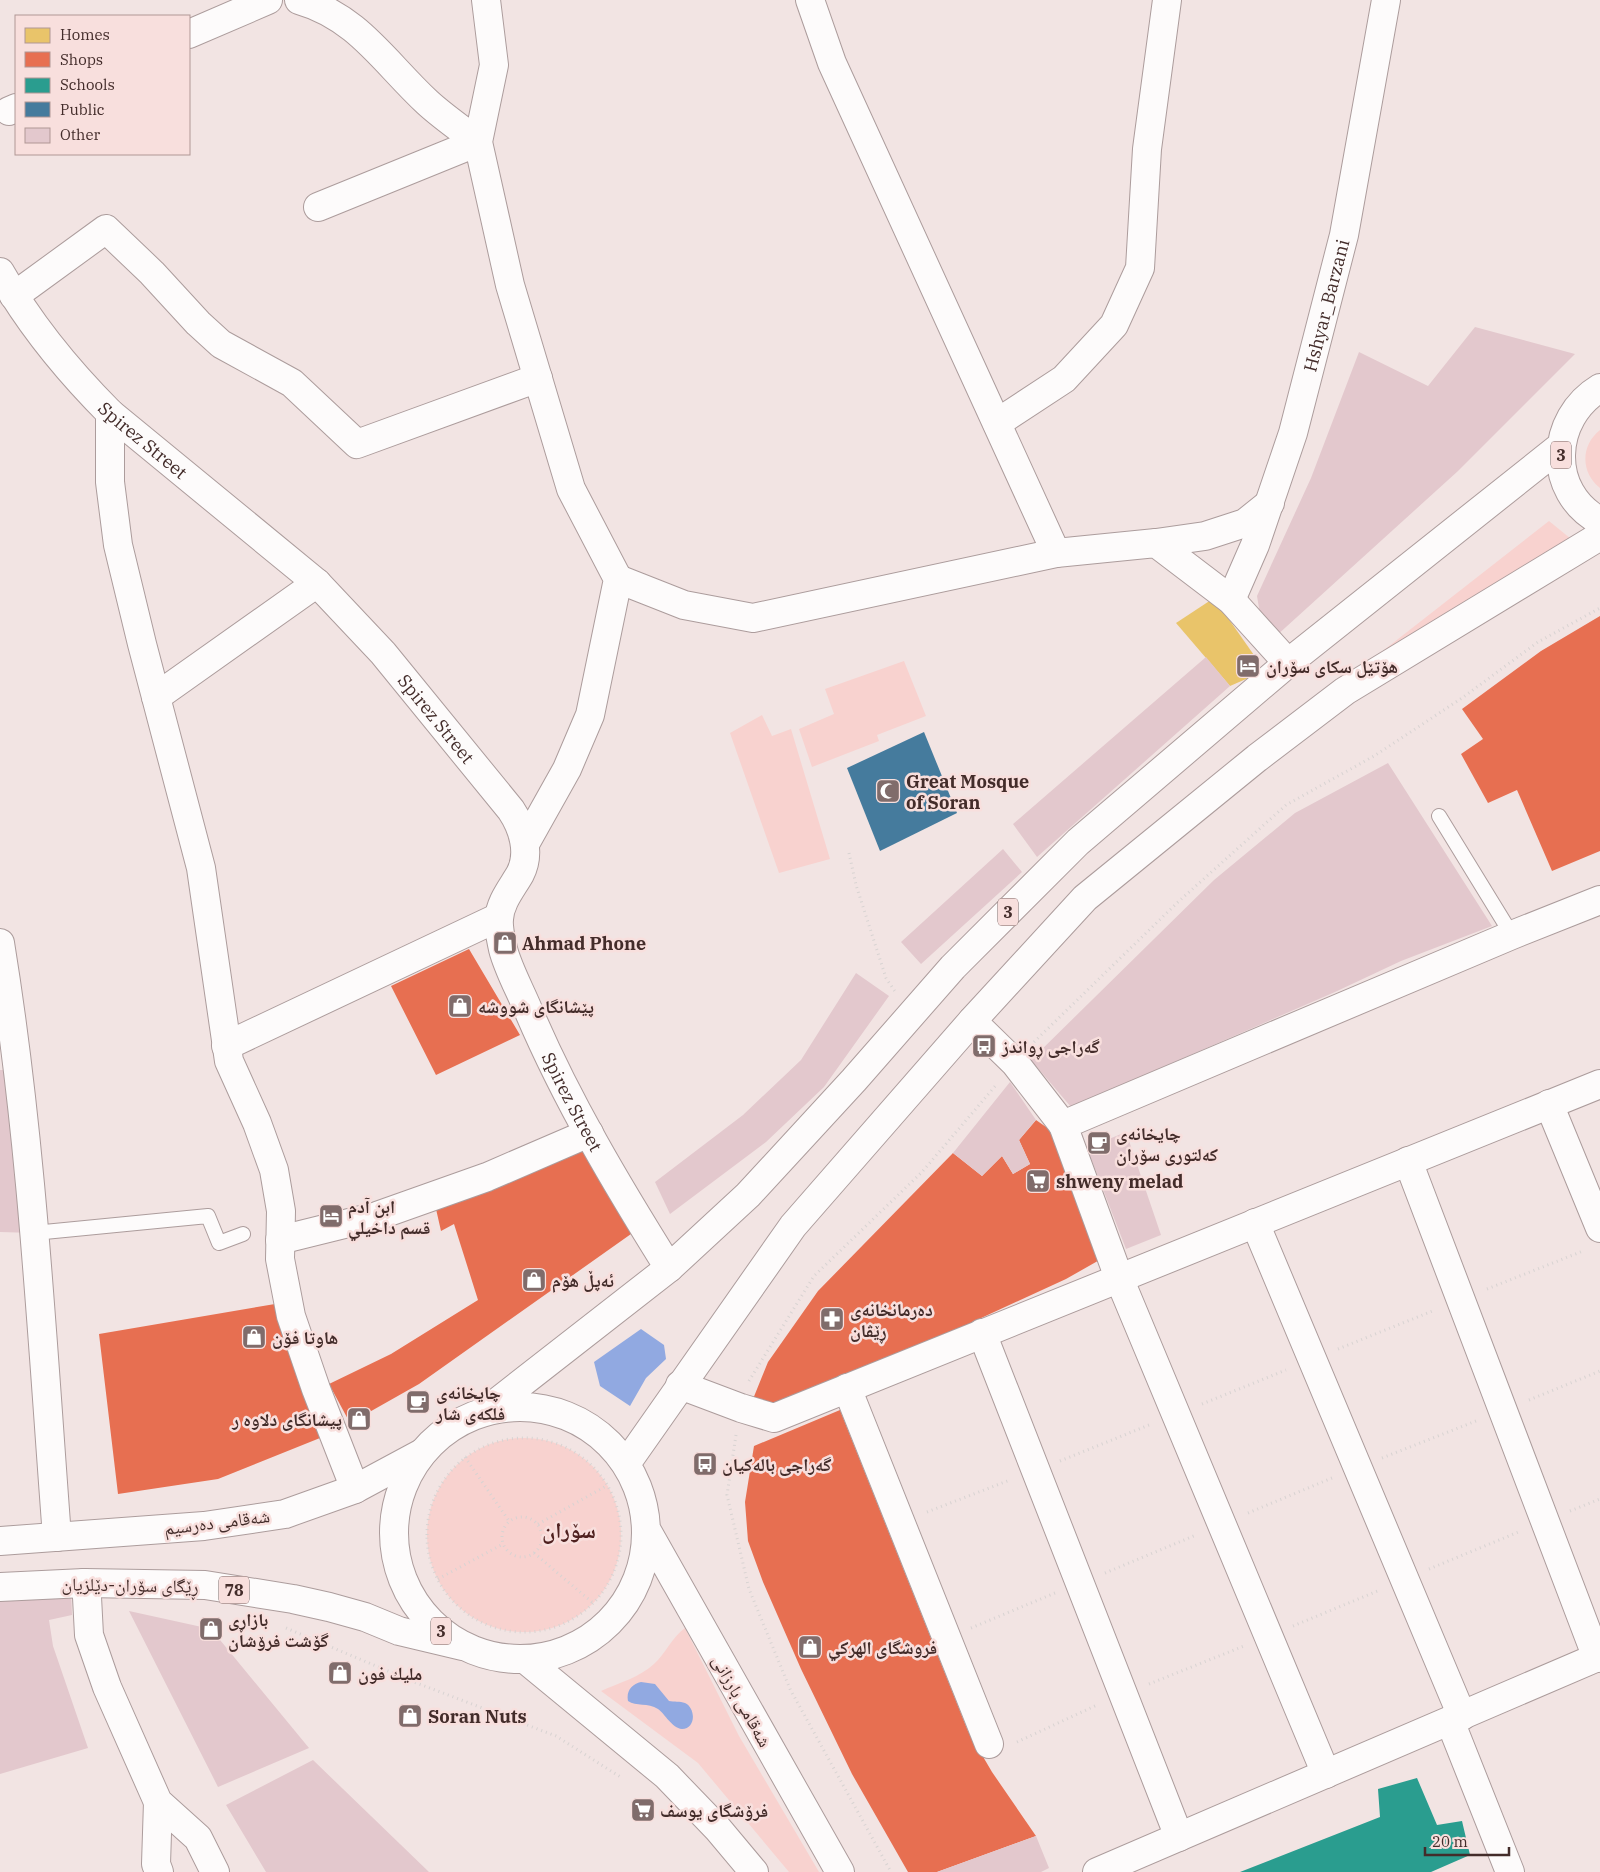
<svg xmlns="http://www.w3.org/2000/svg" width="1600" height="1872" viewBox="0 0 1600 1872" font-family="'IBM Plex Serif','Noto Naskh Arabic',serif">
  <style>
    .green { fill: #f8d2cf }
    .water { fill: #91a9e1 }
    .homes { fill: #e9c46a }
    .shops { fill: #e76f51 }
    .schools { fill: #2a9d8f }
    .public { fill: #457b9d }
    .building { fill: #e3c8cd }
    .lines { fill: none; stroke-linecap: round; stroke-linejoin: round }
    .lane-casing { stroke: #ac9c9c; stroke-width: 16 }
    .street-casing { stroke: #ac9c9c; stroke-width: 30 }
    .secondary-casing { stroke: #ac9c9c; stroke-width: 30 }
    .primary-casing { stroke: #ac9c9c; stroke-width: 30 }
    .highway-casing { stroke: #ac9c9c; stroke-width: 30 }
    .path { stroke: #d8d3d2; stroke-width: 3; stroke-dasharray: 1 4; stroke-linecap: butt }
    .lane { stroke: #fdfbfb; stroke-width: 14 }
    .street { stroke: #fdfbfb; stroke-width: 28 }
    .secondary { stroke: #fdfbfb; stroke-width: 28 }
    .primary { stroke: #fdfbfb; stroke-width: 28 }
    .highway { stroke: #fdfbfb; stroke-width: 28 }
    .labels { text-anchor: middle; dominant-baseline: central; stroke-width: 5; stroke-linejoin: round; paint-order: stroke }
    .shield { fill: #f8dfdd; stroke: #796260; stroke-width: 1 }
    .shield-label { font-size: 16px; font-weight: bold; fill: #432c2a }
    .street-label { font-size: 18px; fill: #432c2a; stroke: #f8dfdd }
    .poi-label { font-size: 18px; font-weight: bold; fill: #432c2a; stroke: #f8dfdd; text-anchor: start }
    .district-label { font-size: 22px; font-weight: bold; fill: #4f2120; stroke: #f8dfdd }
  </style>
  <rect width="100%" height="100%" fill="#f2e4e3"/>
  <!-- green -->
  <path class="green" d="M1600,430V488C1581,473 1580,446 1600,430Z
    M1549,521L1576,543L1393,655L1384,650Z
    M904,661L926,716L877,735L879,741L812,767L799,729L834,714L825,689Z
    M762,715L772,736L791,729L830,859L779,873L730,733Z
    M427 1535a97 97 0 1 1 194 0a97 97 0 1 1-194 0Z
    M685,1628L739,1736L819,1872H789L698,1763L601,1691C619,1683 640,1677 654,1664C666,1653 672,1637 685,1628Z"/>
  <!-- water -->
  <path class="water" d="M641,1329L664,1345L666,1359L646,1378L630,1406L600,1386L594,1362Z
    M641,1682L655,1684L669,1701C674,1702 680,1701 685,1703C696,1708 696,1729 682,1729C672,1728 665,1714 658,1709C648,1702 636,1707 628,1701C626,1691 632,1684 641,1682Z"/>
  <!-- homes -->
  <path class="homes" d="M1214,598L1256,658L1253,676L1230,686L1176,623Z"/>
  <!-- shops -->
  <path class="shops" d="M1600,616V851L1552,871L1517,790L1488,803L1461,754L1483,739L1462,709L1541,651Z
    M469,949L520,1035L436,1075L391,986Z
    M1036,1120L1056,1134L1103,1258L1066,1279L979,1319L956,1334L780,1406L753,1399L768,1362L818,1291L953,1153L982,1176L1002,1156L1013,1174L1030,1164L1019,1140Z
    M582,1149L631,1234L419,1384L350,1423L329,1384L391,1354L478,1300L454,1224L441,1231L436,1209Z
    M275,1304L320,1438L218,1479L118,1494L99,1334Z
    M840,1410L968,1731L992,1772L1036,1836L937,1872H908L852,1774L801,1669L763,1582L748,1541L745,1502L754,1446Z"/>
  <!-- schools -->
  <path class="schools" d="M1417,1778L1437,1825L1462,1821L1470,1855L1431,1872H1240L1380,1817L1378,1789Z"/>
  <!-- public -->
  <path class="public" d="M924,732L957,813L880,851L847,768Z"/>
  <!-- building -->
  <path class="building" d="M1475,327L1575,354L1458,471L1275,637L1261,620L1257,596L1311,478L1359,352L1428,386Z
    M1206,657L1230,686L1037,857L1013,824Z
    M1388,763L1492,926L1401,961L1335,992L1071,1107L1031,1060L1214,880L1295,813Z
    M1003,849L1022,872L921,964L901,942Z
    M856,973L889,996L824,1087L766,1142L670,1214L655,1182L743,1115L801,1060Z
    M0,1070H18L34,1233L0,1232Z
    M1010,1082L1036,1120L1019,1140L1030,1164L1013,1174L1002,1156L982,1176L953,1153Z
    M1126,1132L1161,1235L1126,1249L1087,1148Z
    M71,1592L72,1615L49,1620L53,1646L88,1748L0,1774V1602Z
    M129,1611L211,1629L309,1748L218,1787Z
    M313,1760L429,1872H266L226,1805Z
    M1036,1836L1049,1868L1041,1872H937Z"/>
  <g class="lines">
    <defs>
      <path id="lane" d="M1439,816L1512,935
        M34,1233L208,1216L219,1243L243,1234"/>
      <g id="street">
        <path d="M299,0C358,17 384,62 427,102C442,116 461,129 478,142L318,207"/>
        <path d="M486,0L494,65L478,142L510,285L571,489L618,579L590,715L567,769L525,844"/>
        <path d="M810,0L832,63L1056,553"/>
        <path d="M189,34L268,0"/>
        <path d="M9,111L16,108"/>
        <path d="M14,296L106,229L152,273L198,323L221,344L292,383L357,444L538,378"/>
        <path d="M110,413V482L118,545L142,644L201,868L229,1061L257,1123L274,1170L281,1211L280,1259L291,1316L316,1389L355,1489"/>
        <path d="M997,423L1064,379L1114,325L1140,268L1147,149L1167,0"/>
        <path d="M1156,543L1205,536L1245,523L1270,503"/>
        <path d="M618,579L684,605L753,618L1056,553L1156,543L1231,600L1288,663"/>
        <path id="s1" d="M1231,600L1255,545L1293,433L1344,235L1386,0"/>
        <path d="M156,697L317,583"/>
        <path d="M0,943C32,1139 42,1339 57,1537"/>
        <path d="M972,1021L1015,1063L1063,1125"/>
        <path d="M226,1046L499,917"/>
        <path d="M1549,1104L1600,1228"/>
        <path d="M1408,1161L1597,1658"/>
        <path d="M1255,1223L1462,1716"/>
        <path d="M280,1240L377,1216L487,1177L589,1133"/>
        <path d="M982,1333L1179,1837"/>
        <path d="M680,1385L741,1408L774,1418L1600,1084"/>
        <path d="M847,1388L989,1744"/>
        <path d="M1450,1721L1510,1872"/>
        <path d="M1326,1774L1119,1278L1063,1125L1512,935L1600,900"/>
        <path d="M1097,1872L1600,1656"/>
      </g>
      <g id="secondary">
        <path id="s2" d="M0,272C30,325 67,370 110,413L317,583L383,653L511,810C523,828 531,853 520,874C512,888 500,902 499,919C498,928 501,939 503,949C508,969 521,992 529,1012C567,1101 617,1185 669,1268"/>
        <path d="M84,1583L87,1597L89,1635L107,1687L158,1802L198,1838L215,1872"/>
        <path d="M158,1802L156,1864L159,1872"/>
      </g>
      <path id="primary" d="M0,1541L204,1526L285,1514L355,1489L422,1453
        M0,1587L84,1583L205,1585L293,1599L329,1607L365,1617L399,1631L462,1646"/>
      <path id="highway" d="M1600,388C1550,418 1546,492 1600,521
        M394 1533a126 126 0 1 1 252 0a126 126 0 1 1-252 0Z
        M487,1410L669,1268L748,1195L854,1080L953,967L1078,842L1288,663L1561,446
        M626,1464L793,1226L972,1021L1085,898L1257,758L1345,691L1600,536
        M646,1529L840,1872
        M526,1660L667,1776L718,1829L754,1872"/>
    </defs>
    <!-- lane casing -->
    <use href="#lane" class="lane-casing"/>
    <!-- street casing -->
    <use href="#street" class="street-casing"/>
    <!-- secondary casing -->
    <use href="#secondary" class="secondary-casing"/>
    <!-- primary casing -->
    <use href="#primary" class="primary-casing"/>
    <!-- highway casing -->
    <use href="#highway" class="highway-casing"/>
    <!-- path -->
    <path class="path" d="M849,853L856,885L886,978L896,993
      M1034,1042L1178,902L1286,805L1374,756L1462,698L1538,642L1600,608
      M1487,1289L1583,1251
      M1338,1349L1435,1310
      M749,1381L814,1276L922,1172L997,1084
      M1529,1400L1600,1371
      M1202,1404L1286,1370
      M736,1435L727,1495L749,1589L790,1689L891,1872
      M427 1535a97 97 0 1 1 194 0a97 97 0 1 1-194 0Z
      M465,1457L509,1521
      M1382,1458L1476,1421
      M1060,1461L1149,1425
      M1570,1511L1600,1499
      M927,1512L1010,1480
      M1248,1513L1332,1478
      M502 1537a20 20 0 1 1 40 0a20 20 0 1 1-40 0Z
      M538,1524L608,1485
      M534,1553L593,1603
      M1429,1569L1521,1531
      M1105,1573L1196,1535
      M438,1579L503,1544
      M1293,1626L1380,1590
      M286,1628L414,1682L556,1736L622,1778
      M971,1628L1055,1593
      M1149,1684L1244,1646
      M1017,1742L1097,1705"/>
    <!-- lane -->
    <use href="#lane" class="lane"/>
    <!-- street -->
    <use href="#street" class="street"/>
    <!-- secondary -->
    <use href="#secondary" class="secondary"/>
    <!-- primary -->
    <use href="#primary" class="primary"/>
    <!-- highway -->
    <use href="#highway" class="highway"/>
  </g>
  <!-- icons -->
  <defs>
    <symbol id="hotel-square" viewBox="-11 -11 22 22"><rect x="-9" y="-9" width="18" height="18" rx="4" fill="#806c6b" stroke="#f8dfdd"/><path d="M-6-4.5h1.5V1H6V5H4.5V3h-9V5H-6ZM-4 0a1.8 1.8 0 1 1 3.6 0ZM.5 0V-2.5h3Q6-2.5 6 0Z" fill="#fff"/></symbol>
    <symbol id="mosque-square" viewBox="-11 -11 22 22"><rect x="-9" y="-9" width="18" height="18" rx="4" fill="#806c6b" stroke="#f8dfdd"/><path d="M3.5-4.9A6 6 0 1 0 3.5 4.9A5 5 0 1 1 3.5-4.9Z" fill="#fff"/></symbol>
    <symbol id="shop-square" viewBox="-11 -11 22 22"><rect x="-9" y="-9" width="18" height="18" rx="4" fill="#806c6b" stroke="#f8dfdd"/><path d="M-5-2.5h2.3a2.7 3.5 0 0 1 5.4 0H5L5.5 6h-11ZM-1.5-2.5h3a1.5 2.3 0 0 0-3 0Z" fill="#fff"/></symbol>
    <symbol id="bus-square" viewBox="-11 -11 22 22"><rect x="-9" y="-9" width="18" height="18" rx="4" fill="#806c6b" stroke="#f8dfdd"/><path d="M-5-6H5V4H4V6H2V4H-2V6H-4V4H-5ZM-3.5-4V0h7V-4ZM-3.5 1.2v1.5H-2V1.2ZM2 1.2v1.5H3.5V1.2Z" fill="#fff"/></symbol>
    <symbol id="cafe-square" viewBox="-11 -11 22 22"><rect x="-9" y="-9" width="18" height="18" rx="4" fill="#806c6b" stroke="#f8dfdd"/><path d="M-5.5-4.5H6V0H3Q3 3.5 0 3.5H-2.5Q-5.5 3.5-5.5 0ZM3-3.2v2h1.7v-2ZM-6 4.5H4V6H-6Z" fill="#fff"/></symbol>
    <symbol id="supermarket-square" viewBox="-11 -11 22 22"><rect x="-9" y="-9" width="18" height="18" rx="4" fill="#806c6b" stroke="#f8dfdd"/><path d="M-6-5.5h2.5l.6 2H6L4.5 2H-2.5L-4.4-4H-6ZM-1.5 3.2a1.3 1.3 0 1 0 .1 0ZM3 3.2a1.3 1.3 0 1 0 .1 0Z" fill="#fff"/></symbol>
    <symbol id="pharmacy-square" viewBox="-11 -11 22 22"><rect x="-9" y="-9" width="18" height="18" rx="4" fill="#806c6b" stroke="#f8dfdd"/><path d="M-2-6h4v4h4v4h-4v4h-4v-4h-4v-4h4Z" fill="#fff"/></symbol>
  </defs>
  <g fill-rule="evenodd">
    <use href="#hotel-square" x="1234" y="652" width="28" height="28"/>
    <use href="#mosque-square" x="874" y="777" width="28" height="28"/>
    <use href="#shop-square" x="491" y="929" width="28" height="28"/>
    <use href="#shop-square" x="446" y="992" width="28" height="28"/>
    <use href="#bus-square" x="970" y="1032" width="28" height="28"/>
    <use href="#cafe-square" x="1085" y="1129" width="28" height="28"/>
    <use href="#supermarket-square" x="1024" y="1167" width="28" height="28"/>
    <use href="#hotel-square" x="317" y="1202" width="28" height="28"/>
    <use href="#shop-square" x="520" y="1266" width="28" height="28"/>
    <use href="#pharmacy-square" x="818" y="1305" width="28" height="28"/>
    <use href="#shop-square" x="240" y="1323" width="28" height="28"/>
    <use href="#cafe-square" x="404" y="1388" width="28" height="28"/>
    <use href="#shop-square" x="345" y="1405" width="28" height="28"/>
    <use href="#bus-square" x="691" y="1450" width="28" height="28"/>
    <use href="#shop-square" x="197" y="1615" width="28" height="28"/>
    <use href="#shop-square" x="796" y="1633" width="28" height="28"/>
    <use href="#shop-square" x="326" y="1659" width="28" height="28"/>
    <use href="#shop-square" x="396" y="1702" width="28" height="28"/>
    <use href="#supermarket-square" x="629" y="1796" width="28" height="28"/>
  </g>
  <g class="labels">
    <!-- shield labels -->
    <g class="shield">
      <rect x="1551" y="441.5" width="20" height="27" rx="4"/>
      <rect x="998" y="898.5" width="20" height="27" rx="4"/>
      <rect x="219" y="1576.5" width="30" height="27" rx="4"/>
      <rect x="431" y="1617.5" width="20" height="27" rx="4"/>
    </g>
    <g class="shield-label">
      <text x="1561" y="455">3</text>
      <text x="1008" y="912">3</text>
      <text x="234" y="1590">78</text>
      <text x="441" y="1631">3</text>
    </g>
    <!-- street labels -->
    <g class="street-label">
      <text stroke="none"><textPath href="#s1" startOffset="310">Hshyar_Barzani</textPath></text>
      <text stroke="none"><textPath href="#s2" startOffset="222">Spirez Street</textPath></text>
      <text stroke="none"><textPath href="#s2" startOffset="628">Spirez Street</textPath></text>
      <text stroke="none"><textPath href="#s2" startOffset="1062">Spirez Street</textPath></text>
      <text transform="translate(217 1522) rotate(-7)">شەقامی دەرسیم</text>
      <text transform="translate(130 1585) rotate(1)">ڕێگای سۆران-دێلزیان</text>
      <text transform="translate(742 1701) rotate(61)">شەقامی بارزانی</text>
    </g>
    <!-- poi labels -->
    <g class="poi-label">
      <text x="1266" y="666">هۆتێل سکای سۆران</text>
      <text x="906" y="781">Great Mosque<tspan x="906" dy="21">of Soran</tspan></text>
      <text x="522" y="943">Ahmad Phone</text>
      <text x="478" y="1006">پێشانگای شووشە</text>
      <text x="1002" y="1046">گەراجی ڕواندز</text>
      <text x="1116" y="1133">چایخانەی<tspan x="1116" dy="21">کەلتوری سۆران</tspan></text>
      <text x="1056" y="1181">shweny melad</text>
      <text x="348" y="1206">ابن آدم<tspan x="348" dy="21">قسم داخيلي</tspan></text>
      <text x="552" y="1280">ئەپڵ هۆم</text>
      <text x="850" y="1309">دەرمانخانەی<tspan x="850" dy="21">ڕێڤان</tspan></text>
      <text x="272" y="1337">هاوتا فۆن</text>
      <text x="436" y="1392">چایخانەی<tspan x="436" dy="21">فلکەی شار</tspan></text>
      <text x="342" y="1419" text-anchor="end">پیشانگای دلاوه ر</text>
      <text x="722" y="1464">گەراجی بالەکیان</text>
      <text x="228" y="1619">بازاڕی<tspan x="228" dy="21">گۆشت فرۆشان</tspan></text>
      <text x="828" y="1647">فروشگای الهركي</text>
      <text x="358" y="1673">مليك فون</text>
      <text x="428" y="1716">Soran Nuts</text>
      <text x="660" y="1810">فرۆشگای یوسف</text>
    </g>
    <!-- district labels -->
    <g class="district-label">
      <text x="569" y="1529">سۆران</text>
    </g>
  </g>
  <!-- legend -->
  <rect x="15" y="15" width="175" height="140" fill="#f8dfdd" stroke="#b09795"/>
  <rect x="25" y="28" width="25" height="15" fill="#e9c46a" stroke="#b09795"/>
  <text x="60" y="40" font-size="15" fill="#432c2a">Homes</text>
  <rect x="25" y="52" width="25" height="15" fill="#e76f51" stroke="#b09795"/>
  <text x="60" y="65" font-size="15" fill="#432c2a">Shops</text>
  <rect x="25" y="78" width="25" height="15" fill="#2a9d8f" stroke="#b09795"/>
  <text x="60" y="90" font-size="15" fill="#432c2a">Schools</text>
  <rect x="25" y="102" width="25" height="15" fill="#457b9d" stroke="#b09795"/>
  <text x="60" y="115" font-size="15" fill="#432c2a">Public</text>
  <rect x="25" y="128" width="25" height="15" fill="#e3c8cd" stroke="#b09795"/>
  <text x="60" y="140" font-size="15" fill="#432c2a">Other</text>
  <!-- scale -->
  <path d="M1425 1847v8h84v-8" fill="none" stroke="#432c2a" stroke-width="2.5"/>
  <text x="1432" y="1847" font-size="15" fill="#432c2a" stroke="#f8dfdd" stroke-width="4" paint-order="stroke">20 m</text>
</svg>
